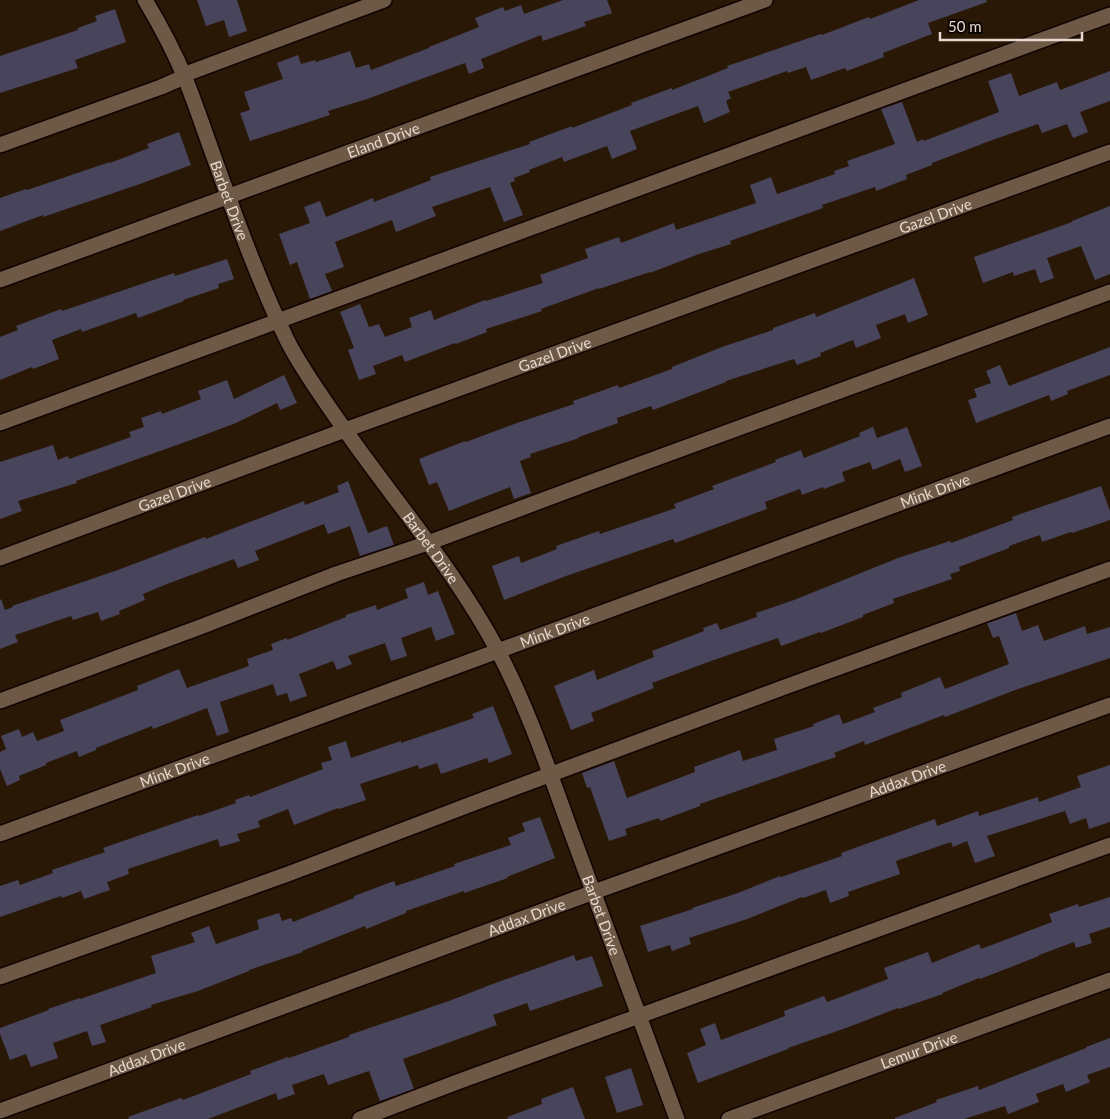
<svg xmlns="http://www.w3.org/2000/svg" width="1110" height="1119" viewBox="0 0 1110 1119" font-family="Lato,sans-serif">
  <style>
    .building { fill: #47445c }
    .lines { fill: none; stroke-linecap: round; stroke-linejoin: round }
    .minor-casing { stroke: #120300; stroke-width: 18 }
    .minor { stroke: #6e5846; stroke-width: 15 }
    .labels { text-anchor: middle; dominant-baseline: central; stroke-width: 4; stroke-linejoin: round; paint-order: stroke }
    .street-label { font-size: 15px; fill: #e7d9cf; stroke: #0d0502 }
  </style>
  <rect width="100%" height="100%" fill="#2a1807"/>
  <!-- building -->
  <path class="building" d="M197,0H237L247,31L229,37L224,20L206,26Z
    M563,0H607L612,13L584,22L586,26L543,41L541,35L481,59L484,68L469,74L465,63L367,99L328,111L330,115L250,141L240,113L250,110L244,92L283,79L277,63L298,55L301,64L315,60L316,62L350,51L356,68L369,64L371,70L429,48V47L479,27L475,18L503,7L505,11L521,5L524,14Z
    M919,0H986L987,2L928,23L932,34L883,53L884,57L847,71L845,68L811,80L806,67L788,73L787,71L728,92L731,98L726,101L730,112L704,123L698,106L630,131L637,149L612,159L607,146L564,162L562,157L529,170L530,172L514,178L515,181L510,183L523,215L504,222L490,187L432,207L436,216L396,232L392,220L335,242L344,267L325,274L332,291L310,299L297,262L290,265L279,234L310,223L304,207L320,201L326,217L373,198L374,202L431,180L430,177L530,144L529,142L572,126V128L632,105L631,103L672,88V90L728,68L727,66L821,34L822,35L869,17L870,19Z
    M115,9L126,42L75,60L78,68L0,93V56L78,30V28L97,21L95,16Z
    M1110,71V101L1080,112L1088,132L1073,138L1067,124L1042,133L1038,124L981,144H982L932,163V165L906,175L907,179L876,191L875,187L822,205L823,208L730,241L731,244L699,254L650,273V272L599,289V288L541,309L542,311L486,329L487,332L456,344L455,343L405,362L402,355L373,366L376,374L359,380L348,350L354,348L340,312L360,304L369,327L379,324L385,337L412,327L409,318L431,310L434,320L485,300L486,301L543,283L540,275L588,258L585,249L619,237L621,243L674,223L676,230L756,203L750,185L771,177L777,194L835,174L834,171L849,166L847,161L895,144L881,109L902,102L917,142L923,139L924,141L999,112L988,81L1011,73L1019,96L1057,82L1060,90Z
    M179,132L191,165L140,184L43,217V215L0,231V198L26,189L27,190L110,162V163L149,148L147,144Z
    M1110,206V274L1095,280L1081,246L1047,258L1054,278L1040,283L1035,269L1014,276L1013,272L983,283L974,257L1072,222V221Z
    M227,259L234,279L218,284L219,288L183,300L184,301L138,318L136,313L82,332L81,329L52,340L59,359L33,369L32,367L0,380V337L18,330L16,326L61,309L62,311L174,273L175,276Z
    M914,278L928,315L908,323L905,314L876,325L881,338L856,348L853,340L820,353L821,356L797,365L794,359L726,381V382L653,410L651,406L617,418L618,423L579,437V438L530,454L531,457L520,461L531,493L514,499L510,487L449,511L437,482L429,485L419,459L465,441L466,442L517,423L574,404L573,401L618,385L619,388L672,369V367L722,347L773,330V328L815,313L816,317Z
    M1110,347V375L1067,391L1068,394L1051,401L1049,395L976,423L968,400L977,397L974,389L991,383L986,371L1000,365L1009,386Z
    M284,375L297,403L280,410L277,403L236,423L188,441L76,481L77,483L18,501L22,511L0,519V462L53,445L58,460L68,456L69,459L131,437L129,432L144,427L141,418L161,411L162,414L201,399L198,391L227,380L234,399Z
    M873,427L877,438L907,427L922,466L905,472L900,459L873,470L870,462L842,472L845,481L824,489L823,487L802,495L800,489L765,502L767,509L675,543L673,539L566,576L504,600L492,566L519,556L521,563L557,549L556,546L599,531L600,534L676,508L674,504L714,489L712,486L776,462L775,460L801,450L804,458L860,436L859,433Z
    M348,481L368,533L387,526L394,545L360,556L350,526L328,534L324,524L255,551L259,560L238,568L234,559L167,584L143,594L145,600L119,611L120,614L101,621L98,612L73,620L71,616L15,635L18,642L0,649V600L1,599L5,610L13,607L12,606L115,571L205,537L206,539L304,501L305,505L339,492L337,486Z
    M1101,486L1110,511V520L1072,533L1071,532L1042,542L1040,535L1009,546V548L959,567L960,571L950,574L952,579L893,599L894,603L863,615V617L821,633L820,632L781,646L778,638L711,661L652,683L654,688L591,713L594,721L571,730L554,686L594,670L597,680L654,657L652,651L704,631L703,628L717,623L720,630L757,617L756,613L794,600L898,558L950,541L951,543L1013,520L1012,517Z
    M424,582L428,595L438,591L455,634L436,641L431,627L401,638L407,656L391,661L385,643L348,656L352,664L337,670L333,661L299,674L307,696L290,702L287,693L277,696L273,684L220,702L229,732L217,736L207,708L153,729L152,726L96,748V750L79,757L77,751L46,763V765L19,776L20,780L7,786L0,769V752L6,749L1,736L19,729L22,737L33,732L37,741L64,731L60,720L138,690L137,686L179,669L187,688L249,666L247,659L273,650L271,644L287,638V640L346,617V615L376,605L377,610L408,598L405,589Z
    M1016,613L1022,631L1038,625L1044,641L1085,626L1087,634L1110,627V658L1018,689L945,717L944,715L865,745L864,741L834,753L836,757L821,762L700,804V806L660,821L659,818L625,829L627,835L609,841L590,787L587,788L582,773L614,761L627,798L695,772L694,767L740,750L743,761L777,750L774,739L814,726L813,724L839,714L843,724L875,712L873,708L902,697L901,693L940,677L945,689L1009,664L999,636L993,638L987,623Z
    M493,706L512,754L489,763L487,758L441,774L437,763L419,769L418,765L360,784L366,800L339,809L338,808L294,825L288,809L258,821L260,827L237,834L240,841L220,847L218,839L128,869L129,874L107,882L110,890L84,899L81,891L62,898L61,896L0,917V886L18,880L20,885L53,873L52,870L105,852L103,848L198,815L199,816L236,803L235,800L249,795L250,797L323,769L321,763L332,760L328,747L346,741L351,758L401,741V743L474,718L472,714Z
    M1110,765V822L1089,829L1086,818L1070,824L1065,811L987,836L995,856L975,863L967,841L953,847L951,842L896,861L900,874L848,892L849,896L830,903L826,890L803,898L802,897L747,919L689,938L691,944L672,951L670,945L648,952L640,926L693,909L692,908L738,893L780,876L781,877L842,856L841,853L935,819L937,826L978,811L979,816L1038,797L1039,802L1081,787L1077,776Z
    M540,817L555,858L507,877L508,878L464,893V891L406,911V913L366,929L365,926L302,951L303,952L249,970V971L198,991L151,1005L152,1007L100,1025L106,1042L92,1046L87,1031L53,1043L58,1058L31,1067L26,1054L10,1060L0,1034V1028L49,1010L48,1009L80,998V999L156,973L151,956L195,942L191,933L209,926L216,944L259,929L257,920L279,913L282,921L291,918L293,922L354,898V896L394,881L396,886L455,866L454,864L511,845L508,838L525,831L522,823Z
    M1110,897V927L1089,934L1092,943L1076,948L1074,942L1039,955V956L980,979L979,978L942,993L943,994L899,1009L898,1008L846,1028L788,1048V1049L698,1083L687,1053L706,1045L700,1029L715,1023L721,1040L785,1016L784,1011L824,996L827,1002L888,979L884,968L928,952L932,963L979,944L981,949L1052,922L1049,914L1078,904L1079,907Z
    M574,955L576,961L592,956L603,986L530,1011L527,1003L493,1015L497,1025L403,1059L414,1089L380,1101L369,1071L328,1085L324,1074L292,1085L295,1094L278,1100L276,1093L208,1119H129L128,1117L181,1098L183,1100L251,1074L250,1071L288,1057L289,1058L349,1037V1035L449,1001L490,985Z
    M1110,1038V1067L1087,1075L1090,1082L1066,1092L1063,1084L1036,1094L1039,1102L1008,1114L1005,1106L964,1119H895V1118L937,1102L936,1100L978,1086L979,1090L1086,1048V1047Z
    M631,1068L643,1105L617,1113L605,1077Z
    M573,1087L585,1119H508L507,1117L542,1104L541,1099Z"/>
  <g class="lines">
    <defs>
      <g id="minor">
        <path id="s1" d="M145,0C160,25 174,51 185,78C196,105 205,133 215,160C237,221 259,282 287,340C301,368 320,394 338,420C391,497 454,568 498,651C529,710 550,774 573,837C608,931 642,1025 677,1119"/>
        <path d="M183,75L384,0"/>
        <path d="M0,145L161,87L184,77"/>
        <path id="s2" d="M0,280L765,0"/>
        <path d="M0,423L1110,15"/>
        <path id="s3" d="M0,558L345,430L1110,152"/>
        <path d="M0,701L203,626L336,574L428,543L594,481L1110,292"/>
        <path id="s4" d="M0,834L1110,426"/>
        <path d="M0,977L288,874L482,800L782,688L1110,569"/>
        <path id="s5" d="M0,1111L594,892L1110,705"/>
        <path d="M360,1119L460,1081L1110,845"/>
        <path id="s6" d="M729,1119L1110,980"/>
      </g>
    </defs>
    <!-- minor casing -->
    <use href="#minor" class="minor-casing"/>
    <!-- minor -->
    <use href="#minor" class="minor"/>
  </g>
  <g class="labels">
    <!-- street labels -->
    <g class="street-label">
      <text stroke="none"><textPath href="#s2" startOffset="408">Eland Drive</textPath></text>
      <text stroke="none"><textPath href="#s1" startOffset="218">Barbet Drive</textPath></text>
      <text stroke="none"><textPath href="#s3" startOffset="996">Gazel Drive</textPath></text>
      <text stroke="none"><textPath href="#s3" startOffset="591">Gazel Drive</textPath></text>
      <text stroke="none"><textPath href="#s4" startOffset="996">Mink Drive</textPath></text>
      <text stroke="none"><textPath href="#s3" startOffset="186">Gazel Drive</textPath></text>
      <text stroke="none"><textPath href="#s1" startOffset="622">Barbet Drive</textPath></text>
      <text stroke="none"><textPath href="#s4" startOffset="591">Mink Drive</textPath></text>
      <text stroke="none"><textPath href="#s4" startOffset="186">Mink Drive</textPath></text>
      <text stroke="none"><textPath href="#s5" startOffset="966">Addax Drive</textPath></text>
      <text stroke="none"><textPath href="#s1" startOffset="1029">Barbet Drive</textPath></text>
      <text stroke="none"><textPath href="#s5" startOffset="561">Addax Drive</textPath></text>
      <text stroke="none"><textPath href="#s6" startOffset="202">Lemur Drive</textPath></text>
      <text stroke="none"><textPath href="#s5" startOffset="156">Addax Drive</textPath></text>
    </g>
  </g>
  <!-- scale -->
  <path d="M940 32v8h142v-8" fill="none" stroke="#e7d9cf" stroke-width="2.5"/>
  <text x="948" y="32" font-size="15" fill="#e7d9cf" stroke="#0d0502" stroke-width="4" paint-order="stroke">50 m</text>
</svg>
